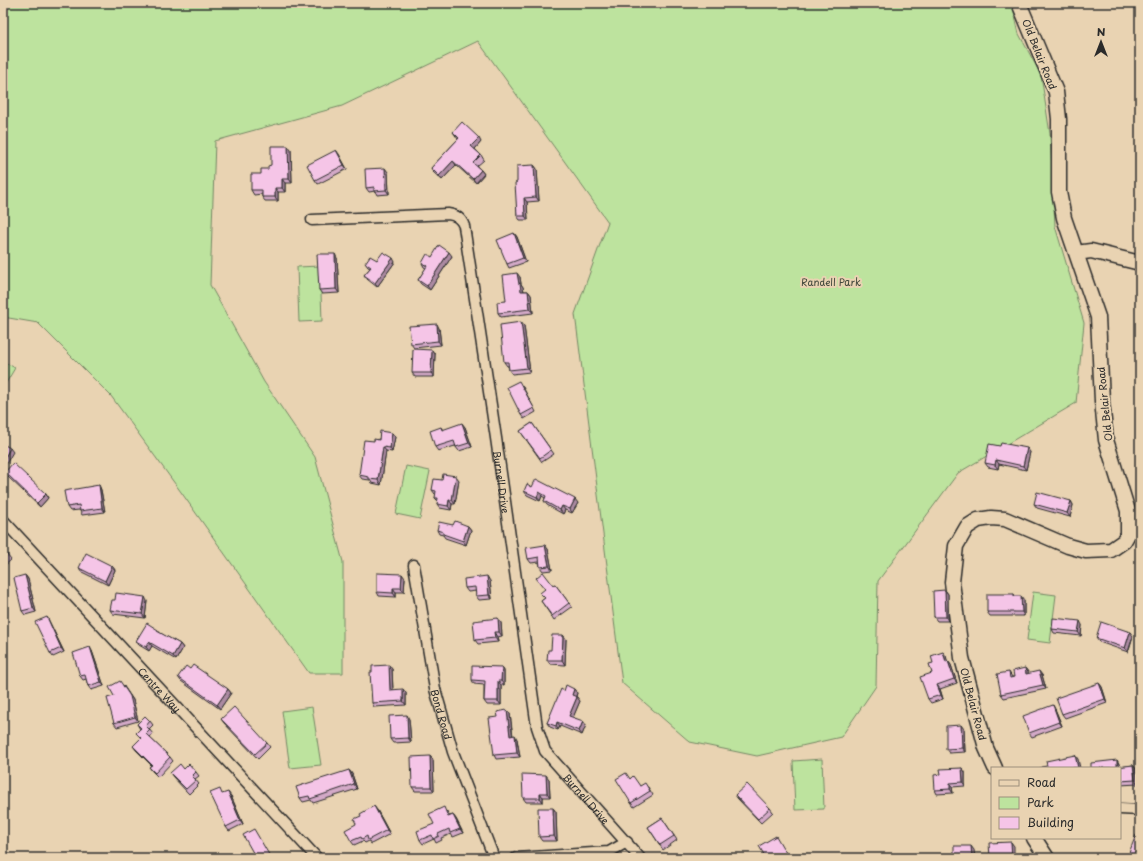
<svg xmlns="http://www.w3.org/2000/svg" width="1143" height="861" viewBox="0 0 1143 861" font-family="'Playpen Sans',sans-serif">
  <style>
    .green { fill: #bde39e; stroke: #748764 }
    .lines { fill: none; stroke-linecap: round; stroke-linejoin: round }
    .street-casing { stroke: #2b2b2b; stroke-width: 13 }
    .secondary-casing { stroke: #2b2b2b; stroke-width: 17 }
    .street { stroke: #e9d3b2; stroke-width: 10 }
    .secondary { stroke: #e9d3b2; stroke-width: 14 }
    .wall { fill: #d3a9c7; stroke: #2b2b2b }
    .shaded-wall { fill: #ac8aa2; stroke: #2b2b2b }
    .building { fill: #f5c5e7; stroke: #2b2b2b }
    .labels { text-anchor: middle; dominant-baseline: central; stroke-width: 4; stroke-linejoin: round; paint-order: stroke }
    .street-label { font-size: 10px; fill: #2b2b2b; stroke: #e9d3b2 }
    .park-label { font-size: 10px; fill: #41473c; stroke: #e9d3b2 }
  </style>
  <rect width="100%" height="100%" fill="#e9d3b2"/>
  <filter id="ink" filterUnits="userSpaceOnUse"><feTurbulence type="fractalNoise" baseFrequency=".025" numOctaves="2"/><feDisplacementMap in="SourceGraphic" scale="8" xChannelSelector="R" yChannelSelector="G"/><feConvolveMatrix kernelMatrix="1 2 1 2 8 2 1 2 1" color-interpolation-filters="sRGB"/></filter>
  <g filter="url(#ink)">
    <!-- green -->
    <path class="green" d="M3,3H1012L1019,34L1041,75L1050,134L1055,226L1084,323L1076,403L958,473L878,581L876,686L841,737L757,756L690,742L622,683L575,314L608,222L478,41L342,106L215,141L210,285L264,382L315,457L343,562V673H309L181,492L111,396L38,323L3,317Z
      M320,266L322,321L299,322L297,267Z
      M3,361L15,368L3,388Z
      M406,466L430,471L420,519L396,514Z
      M1033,592L1056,595L1050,643L1027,640Z
      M312,707L321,765L290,768L282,711Z
      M822,759L824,809L795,810L793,761Z"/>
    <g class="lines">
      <defs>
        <g id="street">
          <path id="s1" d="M312,220L448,214C456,215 461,218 464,226L496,438L537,727L545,751L640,858"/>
          <path id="s2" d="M3,520L317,858"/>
          <path id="s3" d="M414,565L435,689L453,752L494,858"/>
          <path d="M1120,809L1140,810"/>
          <path d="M516,858L609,852L627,842"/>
        </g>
        <path id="secondary" d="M1076,253L1091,251L1140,263
          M995,768L986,748L962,658L952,582L956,546L967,527L978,520L991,518L1005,519L1068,546L1086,551L1111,550L1124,541L1128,534V511L1106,440L1102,401L1098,317L1064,218L1059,192V119L1056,92L1019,3
          M1034,838L1047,858"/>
      </defs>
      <!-- street casing -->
      <use href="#street" class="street-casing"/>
      <!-- secondary casing -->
      <use href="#secondary" class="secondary-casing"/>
      <!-- street -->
      <use href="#street" class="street"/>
      <!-- secondary -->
      <use href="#secondary" class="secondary"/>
    </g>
    <!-- wall -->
    <path class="wall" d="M453,132L481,142L475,149L481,155L484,160L477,166L481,170L484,174L476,183L456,165L442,180L433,172L431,168L458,139Z
      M291,150L292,183H285V192H278V201H265L262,197V194L254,195L251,190L261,174L268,169L271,165Z
      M336,150L347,169L318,184L315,180Z
      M534,165L537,169L539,201L527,202L528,220H520L517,216V182Z
      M388,172L389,194L377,195L375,191L369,192L366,188Z
      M514,233L517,237L526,262L509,268L507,264Z
      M452,256L430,290L421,284L418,280L426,268L424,267L422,263L432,257Z
      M337,258L339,293L322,294L319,290Z
      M377,260L395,262L377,287L367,279L364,275L370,268L368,267L365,263Z
      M520,277L521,284L523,287L524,291H528L531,295L533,313L501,317L498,313L506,301Z
      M524,326L530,372L512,374L509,370L508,366H507L504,362Z
      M439,328L441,345L414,348L411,344Z
      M435,354L434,377H415L412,373Z
      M522,385L536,412L524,419L521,415Z
      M532,423L554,454L542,462L520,431Z
      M441,427L443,430L465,427L472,447L459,451L455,446L438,451L435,447Z
      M392,433L395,437L392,452L386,451L381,485L372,483L370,480L362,479L359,475L374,441Z
      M1030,452L1026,470L999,464L998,469L988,467L985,463Z
      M5,472L46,494L48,498L40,507L7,476Z
      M442,480H459L455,504H452L451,510L440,508L437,504L438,501L435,498L436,495L435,494L432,490Z
      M99,485L101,490L105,512L82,515L80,511L79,510L70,511L67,507Z
      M532,487L578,503L572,513L565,510L563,514L547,505L544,501L545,498L542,496L540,501L527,495L524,491Z
      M1071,501L1073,505L1070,517L1037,508L1034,504Z
      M453,525L468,526L471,530L466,545L445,538L443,535L439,534L437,530Z
      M548,549L552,570L543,571L540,567L539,562L531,563L528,559Z
      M3,550L11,560L3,567Z
      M112,566L115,570L108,585L82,572L79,568Z
      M25,575L28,579L36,612L25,615L22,611Z
      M405,578L404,592H396V597L379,596L377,592Z
      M490,581L492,599L479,600L476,596V591L468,592L465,588Z
      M555,584L572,607L554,620L541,601L545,598L553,585Z
      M945,590L948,594V621H937L934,617Z
      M1014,594L1015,596L1024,600V616H990L987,612Z
      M147,601L145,618L113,614L110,610Z
      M47,617L49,621L64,652L53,657L50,653Z
      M498,618L501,623L502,636L497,637L498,642L478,644L475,640Z
      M1082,625L1081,636L1054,633L1052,629Z
      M158,630L160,633L180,644L183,648L176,660L152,646L149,651L139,645L136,641Z
      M563,635L566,639L565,665L550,664L547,660Z
      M1133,636L1128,652L1099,642L1096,638Z
      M92,651L104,686L91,690L88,686L86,679L83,680L80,676Z
      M946,656L947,661H948L951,665L957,683L940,689L943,699L931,703L928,699L932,673L933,663Z
      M502,667L504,671V685H501V705H487L484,701V685L474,684L472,680Z
      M1025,668L1028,672V674L1042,675L1046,689L1004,698L1001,694L1009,672L1012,677H1014Z
      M190,669L228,689L231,693L220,709L181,681L178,677Z
      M392,669L393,690L406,693V705L374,707L372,703Z
      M1099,683L1102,687L1107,703L1065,718L1062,714Z
      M123,685L133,700L138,721L117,727L114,723V696Z
      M574,689L577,693L576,697L580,701L573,717L586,725L582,735L560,726L558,730L550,727L547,723L564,691Z
      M1055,709L1062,726L1032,737L1029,733Z
      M510,714L513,736L517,739L520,757L496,759L494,755Z
      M221,719L267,743L270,747L258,759L224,723Z
      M409,719L411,742L393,743L390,739Z
      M150,721L153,725L149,729L153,734L149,737L170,757L173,761L158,777L152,771L149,767L151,765L136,750L133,746L141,738L136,733L140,729L137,724Z
      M964,729L965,752L949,753L946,749Z
      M430,756L433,760L434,791H415L412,787Z
      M1117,760L1119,764L1120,767L1133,765L1136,769L1138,784L1120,785V768Z
      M962,768L965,772V786L952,787L953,793L937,794L935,790L941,774Z
      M184,769L196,772L199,776L195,779L199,784L189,794L173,777L170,773Z
      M349,770L352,774L357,789L313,803L311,800L303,802L300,798Z
      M630,778L640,786L648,787L653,795L634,807L631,803Z
      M549,779L550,797H543V802H526L523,798Z
      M735,795L770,808L773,812L761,823L738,799Z
      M231,796L243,824L229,831L226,827Z
      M553,808L556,812L557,841H542L539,837Z
      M377,810L390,834L371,844L369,841L365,843L363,841L354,845L351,841Z
      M447,811L449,816L453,815L456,819L463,833L453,837L451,834L441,838L442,840L436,843L434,839L423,844L420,840L434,824Z
      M662,818L677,840L663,850L648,827Z"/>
    <!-- shaded-wall -->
    <path class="shaded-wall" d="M479,138L481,142L474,150L471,146Z
      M288,146L291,150L292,183L289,179Z
      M336,150L339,154L347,169L344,165Z
      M453,161L456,165L442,180L439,176Z
      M534,165L537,169L539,201L536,197Z
      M385,168L388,172L389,194L386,190Z
      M481,170L484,174L476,183L473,179Z
      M282,179L285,183V192L282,188Z
      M275,188L278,192V201L275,197Z
      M524,198L527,202L528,220L525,216Z
      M514,233L517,237L526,262L523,258Z
      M449,252L452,256L430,290L427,286Z
      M335,254L337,258L339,293L336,289Z
      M393,258L395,262L377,287L375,283Z
      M517,273L520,277L521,284L523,287L524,295L521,291L519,284Z
      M528,291L531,295L533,313L530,309Z
      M521,322L524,326L530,372L527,368Z
      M437,324L439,328L441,345L438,341Z
      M432,350L435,354L434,377L431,373Z
      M462,423L465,427L472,447L469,443Z
      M392,433L395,437L392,452L390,448Z
      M383,447L386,451L381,485L378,480Z
      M10,448L13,452L3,469V461Z
      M1027,448L1030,452L1026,470L1023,466Z
      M996,460L999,464L998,469L995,465Z
      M456,476L459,480L455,504L452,500Z
      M99,485L101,490L105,512L102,508Z
      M539,492L542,496L540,501L537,497Z
      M46,494L48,498L40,507L37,503Z
      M575,499L578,503L572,513L570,509Z
      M449,500L452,504L451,510L448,506Z
      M1071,501L1073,505L1070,517L1067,513Z
      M562,506L565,510L563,514L560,510Z
      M468,526L471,530L466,545L463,541Z
      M545,545L548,549L552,570L549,566Z
      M112,566L115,570L108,585L105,581Z
      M402,574L405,578L404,592L401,588Z
      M25,575L28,579L36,612L33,608Z
      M487,576L490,581L492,599L489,595Z
      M393,588L396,592V597L393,593Z
      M945,590L948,594V621L946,617Z
      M1021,596L1024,600V616L1022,612Z
      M145,597L147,601L145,618L142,614Z
      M47,617L49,621L64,652L61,648Z
      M498,618L501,623L502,636L499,632Z
      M1080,621L1082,625L1081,636L1078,632Z
      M494,632L497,637L498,642L495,638Z
      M1130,632L1133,636L1128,652L1125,648Z
      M563,635L566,639L565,665L562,660Z
      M149,642L152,646L149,651L146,647Z
      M180,644L183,648L176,660L173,656Z
      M90,647L92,651L104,686L101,682Z
      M943,652L946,656L949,666L946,662Z
      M948,661L951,665L957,683L954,679Z
      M389,665L392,669L393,694L390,690Z
      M502,667L504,671V685L501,681Z
      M1025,668L1028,672L1029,678L1026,674Z
      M1039,671L1042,675L1046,689L1043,685Z
      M498,681L501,685V705L498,701Z
      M1099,683L1102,687L1107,703L1105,699Z
      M123,685L133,700L138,721L135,717Z
      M937,685L940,689L943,699L941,695Z
      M228,689L231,693L220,709L217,705Z
      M403,689L406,693V705L403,701Z
      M574,689L577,693L575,699L572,695Z
      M577,697L580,701L572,720L569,716Z
      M1053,705L1055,709L1062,726L1059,722Z
      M507,710L510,714L513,740L510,736Z
      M407,715L409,719L411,742L408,738Z
      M583,721L586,725L582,735L579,731Z
      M557,722L560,726L558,730L556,726Z
      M961,725L964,729L965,752L962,748Z
      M515,735L517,739L520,757L517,753Z
      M1075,755L1078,759L1080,768H1078Z
      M430,756L433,760L434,791L431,787Z
      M1117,760L1119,764L1120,768L1117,767Z
      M1133,765L1136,769L1138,784L1135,780Z
      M962,768L965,772V786L963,782Z
      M349,770L352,774L357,789L354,784Z
      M546,775L549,779L550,797L547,793Z
      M950,783L952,787L953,793L950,789Z
      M228,792L231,796L243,824L240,820Z
      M540,793L543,797V802L540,798Z
      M374,806L377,810L390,834L387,830Z
      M553,808L556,812L557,841L554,836Z
      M453,815L456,819L463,833L460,829Z
      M1011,842L1014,846V858H1012Z
      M971,846L974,850L975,858H972Z"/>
    <!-- building -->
    <path class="building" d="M462,122L479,138L471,146L481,155L473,163L481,170L473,179L453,161L439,176L431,168L459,138L453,132Z
      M271,146H288L289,179H282V188H275V197H262V190H251V174H261V169H268V166L271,165Z
      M336,150L344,165L315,180L307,165Z
      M534,165L536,197L524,198L525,216H517L515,183L517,182V166Z
      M385,168L386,190L374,191V187L366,188L365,169Z
      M514,233L523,258L507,264L497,240Z
      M439,245L449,252L427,286L418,280L427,266L422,263L427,254L432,257Z
      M383,252L393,258L375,283L364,275L371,267L365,263L370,256L377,260Z
      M317,254H335L336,289L319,290Z
      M517,273L519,284L520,283L521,291H528L530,309L498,313L497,302L506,301L503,275Z
      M521,322L527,368L509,370L508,362H504L500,325Z
      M437,324L438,341L411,344L409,326Z
      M413,349L432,350L431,373H412Z
      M519,381L534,408L521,415L507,387Z
      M462,423L469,443L456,447L454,441L435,447L430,431L441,427L442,430Z
      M532,423L551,450L540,458L520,431Z
      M380,431L392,433L390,448L383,447L378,480L369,479V477L359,475L364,440L374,441V439L379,440Z
      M1001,443L1027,448L1023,466L996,460L995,465L985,463L989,444L1000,446Z
      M3,444L10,448L3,461Z
      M13,463L46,494L37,503L5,472Z
      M443,474L456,476L452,500H449L448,506L437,504L438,498H435L436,491L432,490L434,479L442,480Z
      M536,479L575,499L570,509L562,506L560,510L544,501L546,496L539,492L537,497L524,491L527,484L532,487Z
      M99,485L102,508L80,511L79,505L67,507L64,491Z
      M1037,492L1071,501L1067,513L1034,504Z
      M455,521L468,526L463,541L443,534V532L437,530L439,522L453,525Z
      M545,545L549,566L540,567L539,557L528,559L526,548Z
      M3,550L8,555L3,560Z
      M86,553L112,566L105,581L79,568Z
      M543,572L553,585L555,584L569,603L552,616L541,601L545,598L540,593L545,589L536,578Z
      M377,573L402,574L401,588H393V593L377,592Z
      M25,575L33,608L22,611L14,578Z
      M487,576L489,595L476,596L475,587L465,588L464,579Z
      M945,590L946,617H934L933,591Z
      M116,593L145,597L142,614L110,610L112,600H115Z
      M987,594H1014V596H1021L1022,612H987Z
      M47,617L61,648L50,653L35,622Z
      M498,618L499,632H494L495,638L475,640L473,621Z
      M1053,618L1080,621L1078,632L1052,629Z
      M1101,622L1130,632L1125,648L1096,638Z
      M147,623L158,630L157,631L180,644L173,656L149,642L146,647L136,641Z
      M552,635H563L562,660H547L548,650H551Z
      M90,647L101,682L88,686L85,675L80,676L73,653Z
      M943,652L946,662L948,661L954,679L937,685L941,695L928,699L920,677L932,673L929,664L933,663L931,656Z
      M193,665L228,689L217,705L178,677L186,666L190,669Z
      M389,665L390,690L403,689V701L372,703L370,672H372V666Z
      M472,666L502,667L501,681H498V701H484L485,681L472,680Z
      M1025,668L1026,674L1039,671L1043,685L1001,694L997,674L1009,672L1010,678L1014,677L1013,671Z
      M120,681L130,696L135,717L114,723L107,698L114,696L109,687Z
      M1099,683L1105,699L1062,714L1056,698Z
      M566,685L574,689L572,695L577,697L569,716L583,721L579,731L557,722L556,726L547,723L561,689L564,691Z
      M1053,705L1059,722L1029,733L1023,716Z
      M234,707L267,743L255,754L221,719Z
      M507,710L510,736L515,735L517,753L494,755L489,718L498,717L497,712Z
      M407,715L408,738L390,739L389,716Z
      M145,716L150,721L146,726L150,730L146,734L170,757L155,773L149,767L152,765L133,746L141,738L136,733L141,728L137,724Z
      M961,725L962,748L946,749V726Z
      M1075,755L1078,768H1041V767L1047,766L1046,761Z
      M430,756L431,787H412L411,757Z
      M1117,760V767L1133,765L1135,780L1120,781V768H1091V763Z
      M180,764L184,769L189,764L196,772L192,776L196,780L186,789L170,773Z
      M962,768L963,782L950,783V789L935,790L934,775L941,774L940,769Z
      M349,770L354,784L310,799L309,796L300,798L296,787Z
      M626,773L630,779L633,776L640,786L645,783L650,791L631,803L616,779Z
      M522,774L546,775L547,793H540V798H523Z
      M747,784L770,808L758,819L735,795Z
      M220,789L222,794L228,792L240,820L226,827L210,793Z
      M374,806L387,830L368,840L367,836L362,839L361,837L351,841L345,830L356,824L354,819L361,816L360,814Z
      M444,807L448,817L453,815L460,829L450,833L449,829L438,834L439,836L433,839L432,835L420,840L417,831L434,824L429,814Z
      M538,808H553L554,836L539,837Z
      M662,818L674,836L660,845L648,827Z
      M254,829L271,858H256L243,835Z
      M1136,835L1140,837V858H1127Z
      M776,836L789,858H766L759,846Z
      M1011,842L1012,858H990L989,843Z
      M954,846H971L972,858H954Z
      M880,857H890V858H880Z"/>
  </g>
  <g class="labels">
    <!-- street labels -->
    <g class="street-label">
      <text transform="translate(1040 54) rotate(68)">Old Belair Road</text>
      <text transform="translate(1104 404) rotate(-96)">Old Belair Road</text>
      <text stroke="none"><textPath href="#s1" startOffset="416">Burnell Drive</textPath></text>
      <text stroke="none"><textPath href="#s2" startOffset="231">Centre Way</textPath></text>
      <text transform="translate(974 704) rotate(75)">Old Belair Road</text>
      <text stroke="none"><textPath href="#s3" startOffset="152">Bond Road</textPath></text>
      <text stroke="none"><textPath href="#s1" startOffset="752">Burnell Drive</textPath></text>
    </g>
    <!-- park labels -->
    <g class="park-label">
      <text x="831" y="281">Randell Park</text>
    </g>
  </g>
  <!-- margin -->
  <rect width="1143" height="861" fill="none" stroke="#e9d3b2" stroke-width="16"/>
  <rect x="8" y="8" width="1127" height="845" fill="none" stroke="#2b2b2b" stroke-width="1.5" filter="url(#ink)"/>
  <!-- legend -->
  <rect x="991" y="767" width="130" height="72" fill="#e9d3b2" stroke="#9d907c"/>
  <rect x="999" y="780" width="20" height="6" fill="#e9d3b2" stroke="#9d907c"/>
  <text x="1027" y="787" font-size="12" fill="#2b2b2b">Road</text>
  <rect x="999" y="797" width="20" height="12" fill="#bde39e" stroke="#9d907c"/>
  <text x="1027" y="807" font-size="12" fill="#2b2b2b">Park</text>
  <rect x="999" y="817" width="20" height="12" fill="#f5c5e7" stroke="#9d907c"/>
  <text x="1027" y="827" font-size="12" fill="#2b2b2b">Building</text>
  <!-- north arrow -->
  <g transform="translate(1101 42)" stroke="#e9d3b2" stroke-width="3" paint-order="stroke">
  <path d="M0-3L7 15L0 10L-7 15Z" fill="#2b2b2b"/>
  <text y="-6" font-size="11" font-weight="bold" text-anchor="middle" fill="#2b2b2b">N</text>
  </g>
</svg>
